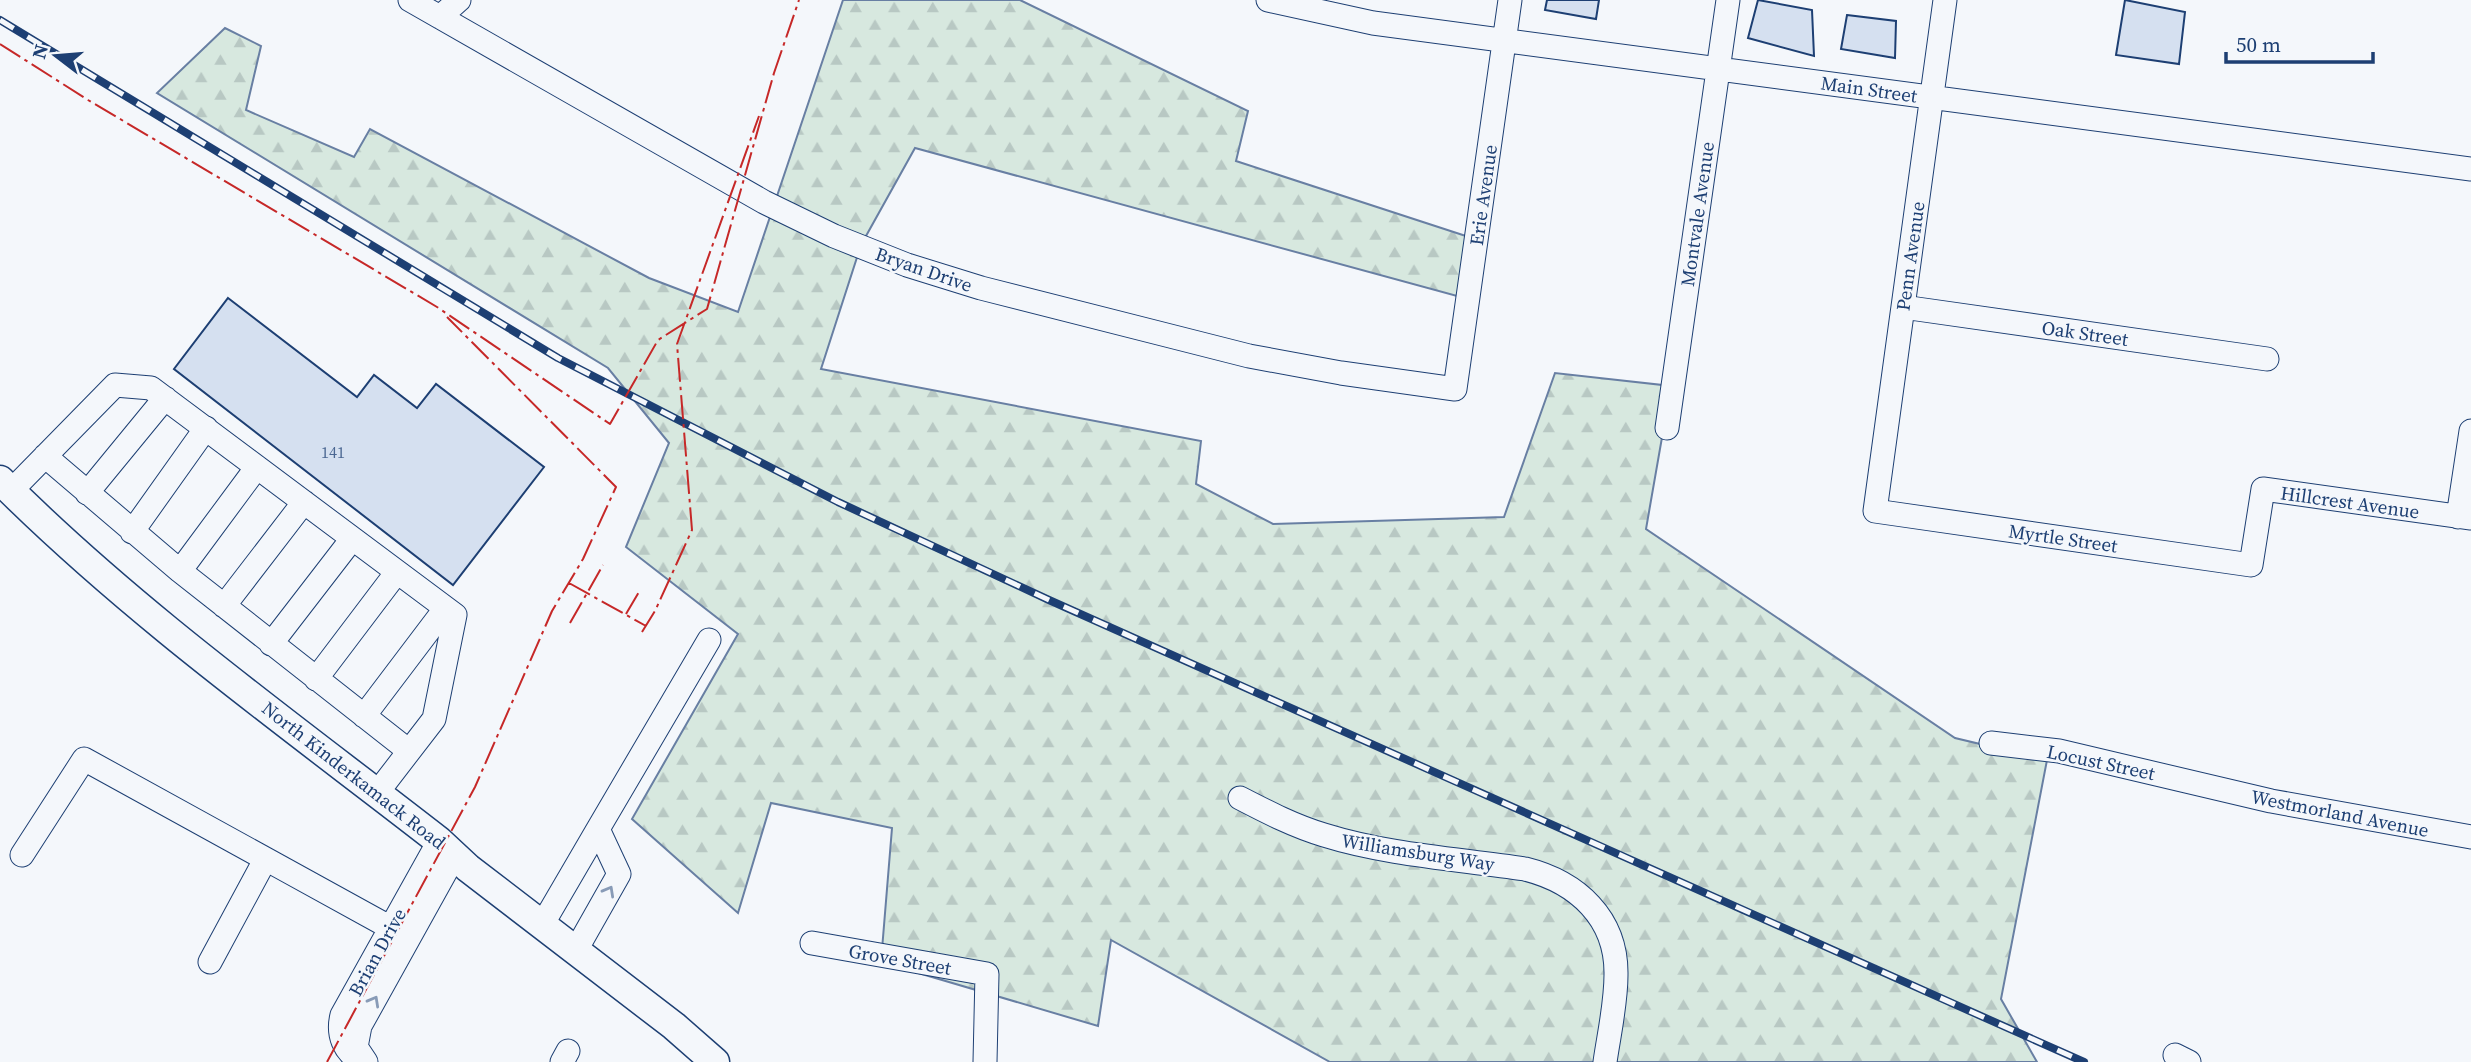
<svg xmlns="http://www.w3.org/2000/svg" width="2471" height="1062" viewBox="0 0 2471 1062" font-family="'Source Serif 4',serif">
  <style>
    .forest { fill: url(#forest-firs); stroke: #687fa3; stroke-width: 2 }
    .building { fill: #d5e0f0; stroke: #1d3f73; stroke-width: 2 }
    .lines { fill: none; stroke-linecap: round; stroke-linejoin: round }
    .minor-casing { stroke: #1d3f73; stroke-width: 25 }
    .major-casing { stroke: #1d3f73; stroke-width: 31 }
    .minor { stroke: #f4f7fb; stroke-width: 23 }
    .major { stroke: #f4f7fb; stroke-width: 28 }
    .rail-casing { stroke: #1d3f73; stroke-width: 8 }
    .rail { stroke: #f4f7fb; stroke-width: 5; stroke-dasharray: 16; stroke-linecap: butt }
    .power { stroke: #c62828; stroke-width: 2; stroke-dasharray: 24 5 3.5 5; stroke-linecap: butt }
    .oneway { stroke: #889bb7 }
    .labels { text-anchor: middle; dominant-baseline: central; stroke-width: 5; stroke-linejoin: round; paint-order: stroke }
    .number-label { font-size: 16px; fill: #4b6792 }
    .street-label { font-size: 19px; fill: #1d3f73; stroke: #f4f7fb }
  </style>
  <defs>
    <pattern id="forest-firs" width="22" height="20" patternUnits="userSpaceOnUse" patternTransform="scale(1.75)"><rect width="22" height="20" fill="#d7e8df"/><path d="M5 1l3.5 6h-7zM16 11l3.5 6h-7z" fill="#b8c8c3"/></pattern>
  </defs>
  <rect width="100%" height="100%" fill="#f4f7fb"/>
  <!-- forest -->
  <path class="forest" d="M843,0H1020L1248,111L1236,161L1472,238L1468,299L915,148L861,245L821,369L1201,441L1196,484L1273,524L1504,517L1555,373L1671,386L1646,529L1955,738L2047,760L2001,999L2037,1062H1330L1111,940L1098,1026L881,962L892,828L771,803L738,913L632,819L738,634L626,547L669,443L608,368L157,93L225,28L261,46L246,110L354,157L370,129L649,278L738,312Z"/>
  <!-- building -->
  <path class="building" d="M1547,0H1599L1596,19L1545,10Z
    M1758,0L1812,10L1814,56L1748,38Z
    M2125,0L2185,12L2179,64L2116,55Z
    M1847,15L1896,21L1895,58L1841,49Z
    M228,298L357,397L374,375L417,408L436,384L544,467L453,585L174,369Z"/>
  <g class="lines">
    <defs>
      <path id="minor" d="M410,0L764,202L834,236L907,265L981,288L1249,356L1341,373L1455,389L1510,0
        M1268,0L1373,23L2471,169
        M1945,0L1875,511L2251,565L2263,489L2471,518
        M440,17L459,0
        M1903,307L2267,359
        M1667,428L1728,0
        M45,456L180,571L409,751
        M11,491L115,385L151,388L455,615L434,719L377,793
        M87,493L165,398
        M2458,517L2471,431
        M132,532L206,428
        M180,571L257,467
        M224,606L304,502
        M271,644L352,539
        M316,679L397,572
        M364,716L445,609
        M1991,743L2059,751L2271,801L2471,837
        M1240,798C1267,812 1294,826 1324,835C1388,855 1459,859 1525,869C1577,882 1617,918 1616,975C1616,1004 1609,1034 1605,1062
        M598,829L709,640
        M22,855L84,759L391,928
        M542,925L598,829L619,874L576,950
        M812,943L987,974L985,1062
        M210,962L265,860
        M2175,1055L2189,1062
        M361,1062C344,1051 337,1035 342,1015L439,841
        M366,1062L356,1047L360,1026L455,855
        M562,1062L568,1051"/>
      <path id="major" d="M0,480C134,614 290,725 439,841L468,868L674,1026L715,1062"/>
    </defs>
    <!-- minor casing -->
    <use href="#minor" class="minor-casing"/>
    <!-- major casing -->
    <use href="#major" class="major-casing"/>
    <!-- minor -->
    <use href="#minor" class="minor"/>
    <!-- major -->
    <use href="#major" class="major"/>
    <defs>
      <path id="rail" d="M0,20L558,358L838,502L1049,600L2084,1062"/>
    </defs>
    <!-- rail casing -->
    <use href="#rail" class="rail-casing"/>
    <!-- rail -->
    <use href="#rail" class="rail"/>
    <!-- power -->
    <path class="power" d="M0,44L88,100L437,307L610,424L658,340L707,309L774,73
      M774,73L799,0
      M569,583L646,626
      M626,614L639,592
      M570,623L603,565
      M642,632L655,611L692,530L677,344L759,116
      M327,1062L475,787L552,611L583,559L616,487L447,317"/>
  </g>
  <!-- one-way arrows -->
  <defs><path id="oneway-chevron" d="M-2-3.5L2.5 0L-2 3.5" fill="none" stroke-width="1.6" stroke-linecap="round" stroke-linejoin="round" transform="scale(1.75)"/></defs>
  <g class="oneway">
    <use href="#oneway-chevron" transform="translate(609 891) rotate(-61)"/>
    <use href="#oneway-chevron" transform="translate(374 1001) rotate(-61)"/>
  </g>
  <g class="labels">
    <!-- number labels -->
    <g class="number-label">
      <text x="333" y="452">141</text>
    </g>
    <!-- street labels -->
    <g class="street-label">
      <text transform="translate(1869 89) rotate(8)">Main Street</text>
      <text transform="translate(1483 195) rotate(-82)">Erie Avenue</text>
      <text transform="translate(1697 214) rotate(-82)">Montvale Avenue</text>
      <text transform="translate(1910 256) rotate(-82)">Penn Avenue</text>
      <text transform="translate(924 269) rotate(19)">Bryan Drive</text>
      <text transform="translate(2085 333) rotate(8)">Oak Street</text>
      <text transform="translate(2350 502) rotate(8)">Hillcrest Avenue</text>
      <text transform="translate(2063 538) rotate(8)">Myrtle Street</text>
      <text transform="translate(2101 762) rotate(12)">Locust Street</text>
      <text transform="translate(354 775) rotate(38)">North Kinderkamack Road</text>
      <text transform="translate(2340 813) rotate(11)">Westmorland Avenue</text>
      <text transform="translate(1418 852) rotate(9)">Williamsburg Way</text>
      <text transform="translate(377 952) rotate(-61)">Brian Drive</text>
      <text transform="translate(900 959) rotate(10)">Grove Street</text>
    </g>
  </g>
  <!-- north arrow -->
  <g transform="translate(56 56) rotate(286)" stroke="#f4f7fb" stroke-width="5" paint-order="stroke">
  <path d="M0-5L12 26L0 18L-12 26Z" fill="#1d3f73"/>
  <text y="-10" font-size="19" font-weight="bold" text-anchor="middle" fill="#1d3f73">N</text>
  </g>
  <!-- scale -->
  <path d="M2226 52v10h147v-10" fill="none" stroke="#1d3f73" stroke-width="3.5"/>
  <text x="2236" y="52" font-size="21" fill="#1d3f73" stroke="#f4f7fb" stroke-width="5" paint-order="stroke">50 m</text>
</svg>
